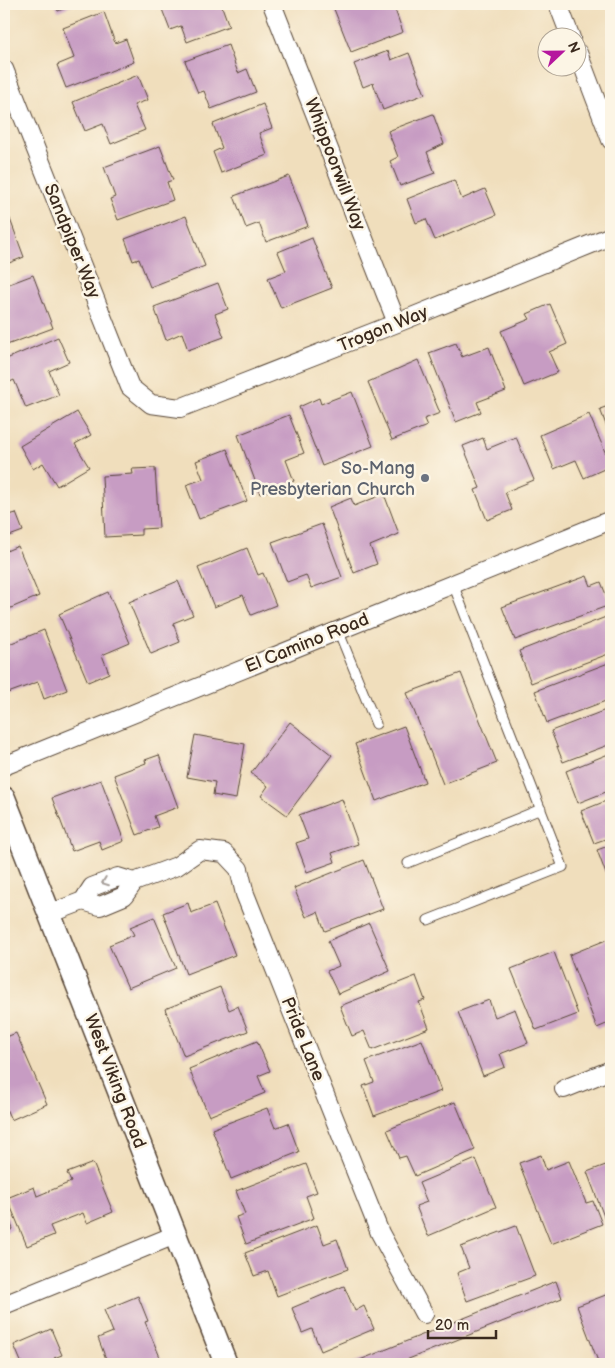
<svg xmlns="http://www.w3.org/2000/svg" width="615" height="1368" viewBox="0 0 615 1368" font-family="'Balsamiq Sans',sans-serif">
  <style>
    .building { fill: #c79cc3 }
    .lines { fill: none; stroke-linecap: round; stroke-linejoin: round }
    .service-casing { stroke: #564536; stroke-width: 11 }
    .minor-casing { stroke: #564536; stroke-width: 20 }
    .tertiary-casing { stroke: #564536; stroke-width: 25 }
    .service { stroke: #fff; stroke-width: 9 }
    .minor { stroke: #fff; stroke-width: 18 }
    .tertiary { stroke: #fff; stroke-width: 22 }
    .oneway { stroke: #a79f9a }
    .worship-dot { fill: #6b7280; stroke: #fcf5e5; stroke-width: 2 }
    .labels { text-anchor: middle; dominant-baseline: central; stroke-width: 5; stroke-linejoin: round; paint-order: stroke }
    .street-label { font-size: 18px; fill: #3b2a1e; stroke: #fcf5e5 }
    .worship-label { font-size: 18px; fill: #5b616d; stroke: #fcf5e5; text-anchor: end }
  </style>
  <rect width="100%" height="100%" fill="#fcf5e5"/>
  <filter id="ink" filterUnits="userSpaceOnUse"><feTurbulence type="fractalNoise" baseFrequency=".02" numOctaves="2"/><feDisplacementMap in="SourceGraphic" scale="10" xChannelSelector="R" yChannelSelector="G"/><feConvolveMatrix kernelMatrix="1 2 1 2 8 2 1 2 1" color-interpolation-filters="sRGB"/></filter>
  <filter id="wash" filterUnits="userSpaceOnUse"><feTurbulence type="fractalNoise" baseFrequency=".0096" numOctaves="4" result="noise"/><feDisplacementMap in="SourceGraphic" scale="20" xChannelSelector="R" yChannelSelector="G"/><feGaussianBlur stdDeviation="1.12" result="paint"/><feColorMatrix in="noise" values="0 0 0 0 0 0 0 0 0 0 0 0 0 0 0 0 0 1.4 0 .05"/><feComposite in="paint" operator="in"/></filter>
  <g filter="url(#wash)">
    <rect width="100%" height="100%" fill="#f0debc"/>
    <g id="blocks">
      <!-- building -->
      <path class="building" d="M55,4H76L58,11Z
        M160,4H221L229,26L187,42L181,26L170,30Z
        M332,4H393L403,32L351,52Z
        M104,12L115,43L126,39L134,62L66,88L57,65L74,58L63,28Z
        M228,45L238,73L247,69L256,92L211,109L204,91L198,93L185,61Z
        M388,51L391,60L409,53L425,94L383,110L373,83L363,87L354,64Z
        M138,75L148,100L134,105L145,130L111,144L103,124L85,131L73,102Z
        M263,104L272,128L259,133L267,155L221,173L213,152L222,148L213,124Z
        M433,114L444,144L427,152L435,173L400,186L390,161L398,157L388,131Z
        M160,146L173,180L167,182L173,200L118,220L110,199L115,197L104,167Z
        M289,176L308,226L266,242L259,223L246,228L234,196Z
        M454,180L462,199L485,189L496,215L435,240L426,219L416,223L407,199Z
        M4,203L24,257L4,265Z
        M186,216L205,266L150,287L139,259L133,261L125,239Z
        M312,238L332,288L281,308L268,278L286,271L278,252Z
        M33,275L53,328L4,346V286Z
        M218,283L228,309L215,314L224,337L188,350L182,333L166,340L154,307Z
        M550,304L567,344L549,352L558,372L524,386L501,331L530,319L527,314Z
        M58,337L69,362L49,371L59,395L26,408L14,380L4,385V360Z
        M456,343L462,357L489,347L506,391L477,402L481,412L456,422L429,353Z
        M418,360L440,413L424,419L427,426L392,440L368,382Z
        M352,392L373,446L322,466L299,407L319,398L321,404Z
        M611,405V438L600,409Z
        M77,412L91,435L75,444L89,467L57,486L43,463L33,469L20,446Z
        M589,414L611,466L584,478L576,460L554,469L540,435Z
        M289,415L304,453L286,460L294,481L260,494L238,435Z
        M516,437L534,480L505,492L512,510L487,520L475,490L480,488L463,446L483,438L487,449Z
        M227,449L247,501L199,519L186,485L203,479L196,461Z
        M155,468L159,528L141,529V535L105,537L102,476L133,474L132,469Z
        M384,494L399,534L370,546L377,564L354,573L329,507L351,498L354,506Z
        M4,511L6,516L16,513L23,531L4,538Z
        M322,524L342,577L311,588L306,575L287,582L272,542Z
        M18,546L39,596L4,611V552Z
        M247,548L258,575L263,573L276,605L251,615L243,595L214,607L198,568Z
        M587,576L591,586L601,582L610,605L515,640L502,607Z
        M178,581L193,615L173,623L180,642L151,654L129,602Z
        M108,592L130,643L102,655L109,673L88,682L59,614Z
        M611,615V653L531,683L519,651Z
        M44,630L67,690L44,699L38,682L8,693L4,683V646Z
        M611,662V699L547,723L535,691Z
        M461,673L497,763L443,784L407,693Z
        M611,708V744L563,762L551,731Z
        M290,722L332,755L287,815L261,796L268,786L251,773Z
        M404,726L425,782L376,801L355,744Z
        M195,735L245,744L236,799L213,795L215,782L187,777Z
        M611,753V790L578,803L566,771Z
        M159,755L178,807L154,816L158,827L137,835L114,775L146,763L145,760Z
        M101,780L124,841L102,850L99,841L72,851L52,798Z
        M342,799L358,844L332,853L335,862L307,872L296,843L308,839L299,815Z
        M611,799V837L594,843L581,811Z
        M611,845V881L609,882L597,850Z
        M364,860L383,909L325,931L318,912L306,917L294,888Z
        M188,903L191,913L215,904L235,955L186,974L163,913Z
        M154,917L176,968L128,988L109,945L134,935L130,927Z
        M369,923L390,971L338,994L327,971L339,966L328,941Z
        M611,938V1022L597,1028L569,955Z
        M554,952L578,1014L536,1030L511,969Z
        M416,976L425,1000L419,1002L429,1028L372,1050L364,1031L352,1036L340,1006Z
        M220,987L229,1010L238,1006L248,1031L184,1056L165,1009Z
        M489,1000L495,1017L515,1009L528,1043L500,1054L505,1067L483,1076L458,1012Z
        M16,1033L47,1104L11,1120L4,1104V1038Z
        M422,1040L441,1091L374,1116L363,1086L374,1082L366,1061Z
        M257,1041L270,1071L258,1076L265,1093L209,1116L189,1069Z
        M455,1102L475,1150L415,1176L406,1156L399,1158L387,1130Z
        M267,1108L275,1128L288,1123L299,1152L231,1179L212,1129Z
        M541,1155L546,1170L569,1161L586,1203L593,1201L602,1224L551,1244L519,1163Z
        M476,1159L496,1207L428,1236L416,1206L427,1202L419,1183Z
        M93,1163L113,1212L87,1223L83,1213L50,1226L54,1235L27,1246L7,1198L34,1187L37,1196L71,1182L67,1173Z
        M611,1163V1226L608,1227L587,1172Z
        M306,1164L317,1192L306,1196L314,1218L246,1244L236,1217L245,1214L236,1191Z
        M4,1208L13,1229L4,1233Z
        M317,1225L324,1244L337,1239L348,1269L277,1296L268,1271L254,1276L245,1253Z
        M516,1226L535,1276L467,1301L457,1273L469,1268L461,1247Z
        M556,1281L562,1298L396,1364H350Z
        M344,1286L355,1311L364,1306L374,1329L321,1351L312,1329L302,1333L292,1308Z
        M611,1293V1364H599L577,1306Z
        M138,1296L148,1321L145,1322L163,1364H108L98,1338L113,1332L104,1310Z
        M51,1329L62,1355L54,1358L57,1364H22L14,1345Z"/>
    </g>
  </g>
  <g filter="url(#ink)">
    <use href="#blocks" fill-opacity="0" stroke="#564536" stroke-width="1"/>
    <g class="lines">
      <defs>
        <path id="service" d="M338,630L376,724
          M408,863L541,809
          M428,920L563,867L453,584"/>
        <path id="minor" d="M272,4L397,323
          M558,4L571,38
          M578,53L611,140
          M4,69L130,387L151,404L180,408L397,323L611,236
          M4,766L611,520
          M83,901L92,887L118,877L134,882
          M49,914L83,901L100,906L124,896L134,882L177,866L200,850L224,853L239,869L245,894L380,1233L424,1314
          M564,1089L611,1070
          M4,1305L175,1235"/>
        <path id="tertiary" d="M4,798L226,1364"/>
      </defs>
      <!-- service casing -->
      <use href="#service" class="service-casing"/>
      <!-- minor casing -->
      <use href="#minor" class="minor-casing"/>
      <!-- tertiary casing -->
      <use href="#tertiary" class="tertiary-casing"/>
      <!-- service -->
      <use href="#service" class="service"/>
      <!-- minor -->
      <use href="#minor" class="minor"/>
      <!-- tertiary -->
      <use href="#tertiary" class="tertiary"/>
    </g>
    <!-- one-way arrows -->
    <defs><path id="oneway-chevron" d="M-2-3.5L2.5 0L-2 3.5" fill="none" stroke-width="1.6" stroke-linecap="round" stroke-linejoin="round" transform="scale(1.25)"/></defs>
    <use class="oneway" href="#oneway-chevron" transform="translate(105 882) rotate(159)"/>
  </g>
  <!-- markers -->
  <circle class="worship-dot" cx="425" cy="478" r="5"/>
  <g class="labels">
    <!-- street labels -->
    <g class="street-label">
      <text transform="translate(335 164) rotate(69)">Whippoorwill Way</text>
      <text transform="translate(72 241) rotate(68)">Sandpiper Way</text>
      <text transform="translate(383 329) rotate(-22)">Trogon Way</text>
      <text transform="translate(307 643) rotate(-22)">El Camino Road</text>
      <text transform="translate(303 1039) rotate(68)">Pride Lane</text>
      <text transform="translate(115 1081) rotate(69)">West Viking Road</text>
    </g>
    <!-- worship labels -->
    <g class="worship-label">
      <text x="415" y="468">So-Mang<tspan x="415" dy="21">Presbyterian Church</tspan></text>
    </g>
  </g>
  <!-- margin -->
  <rect width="615" height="1368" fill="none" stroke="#fcf5e5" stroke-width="20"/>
  <!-- north arrow -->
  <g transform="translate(562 52) rotate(68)"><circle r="24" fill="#fcf5e5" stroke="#afa495"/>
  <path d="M0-4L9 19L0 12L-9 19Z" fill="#b5179e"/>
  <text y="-8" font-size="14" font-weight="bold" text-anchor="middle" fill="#3b2a1e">N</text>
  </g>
  <!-- scale -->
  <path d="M428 1330v8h68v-8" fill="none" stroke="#3b2a1e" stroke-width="2.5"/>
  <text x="435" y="1330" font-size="15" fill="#3b2a1e" stroke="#fcf5e5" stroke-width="4" paint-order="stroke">20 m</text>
</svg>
